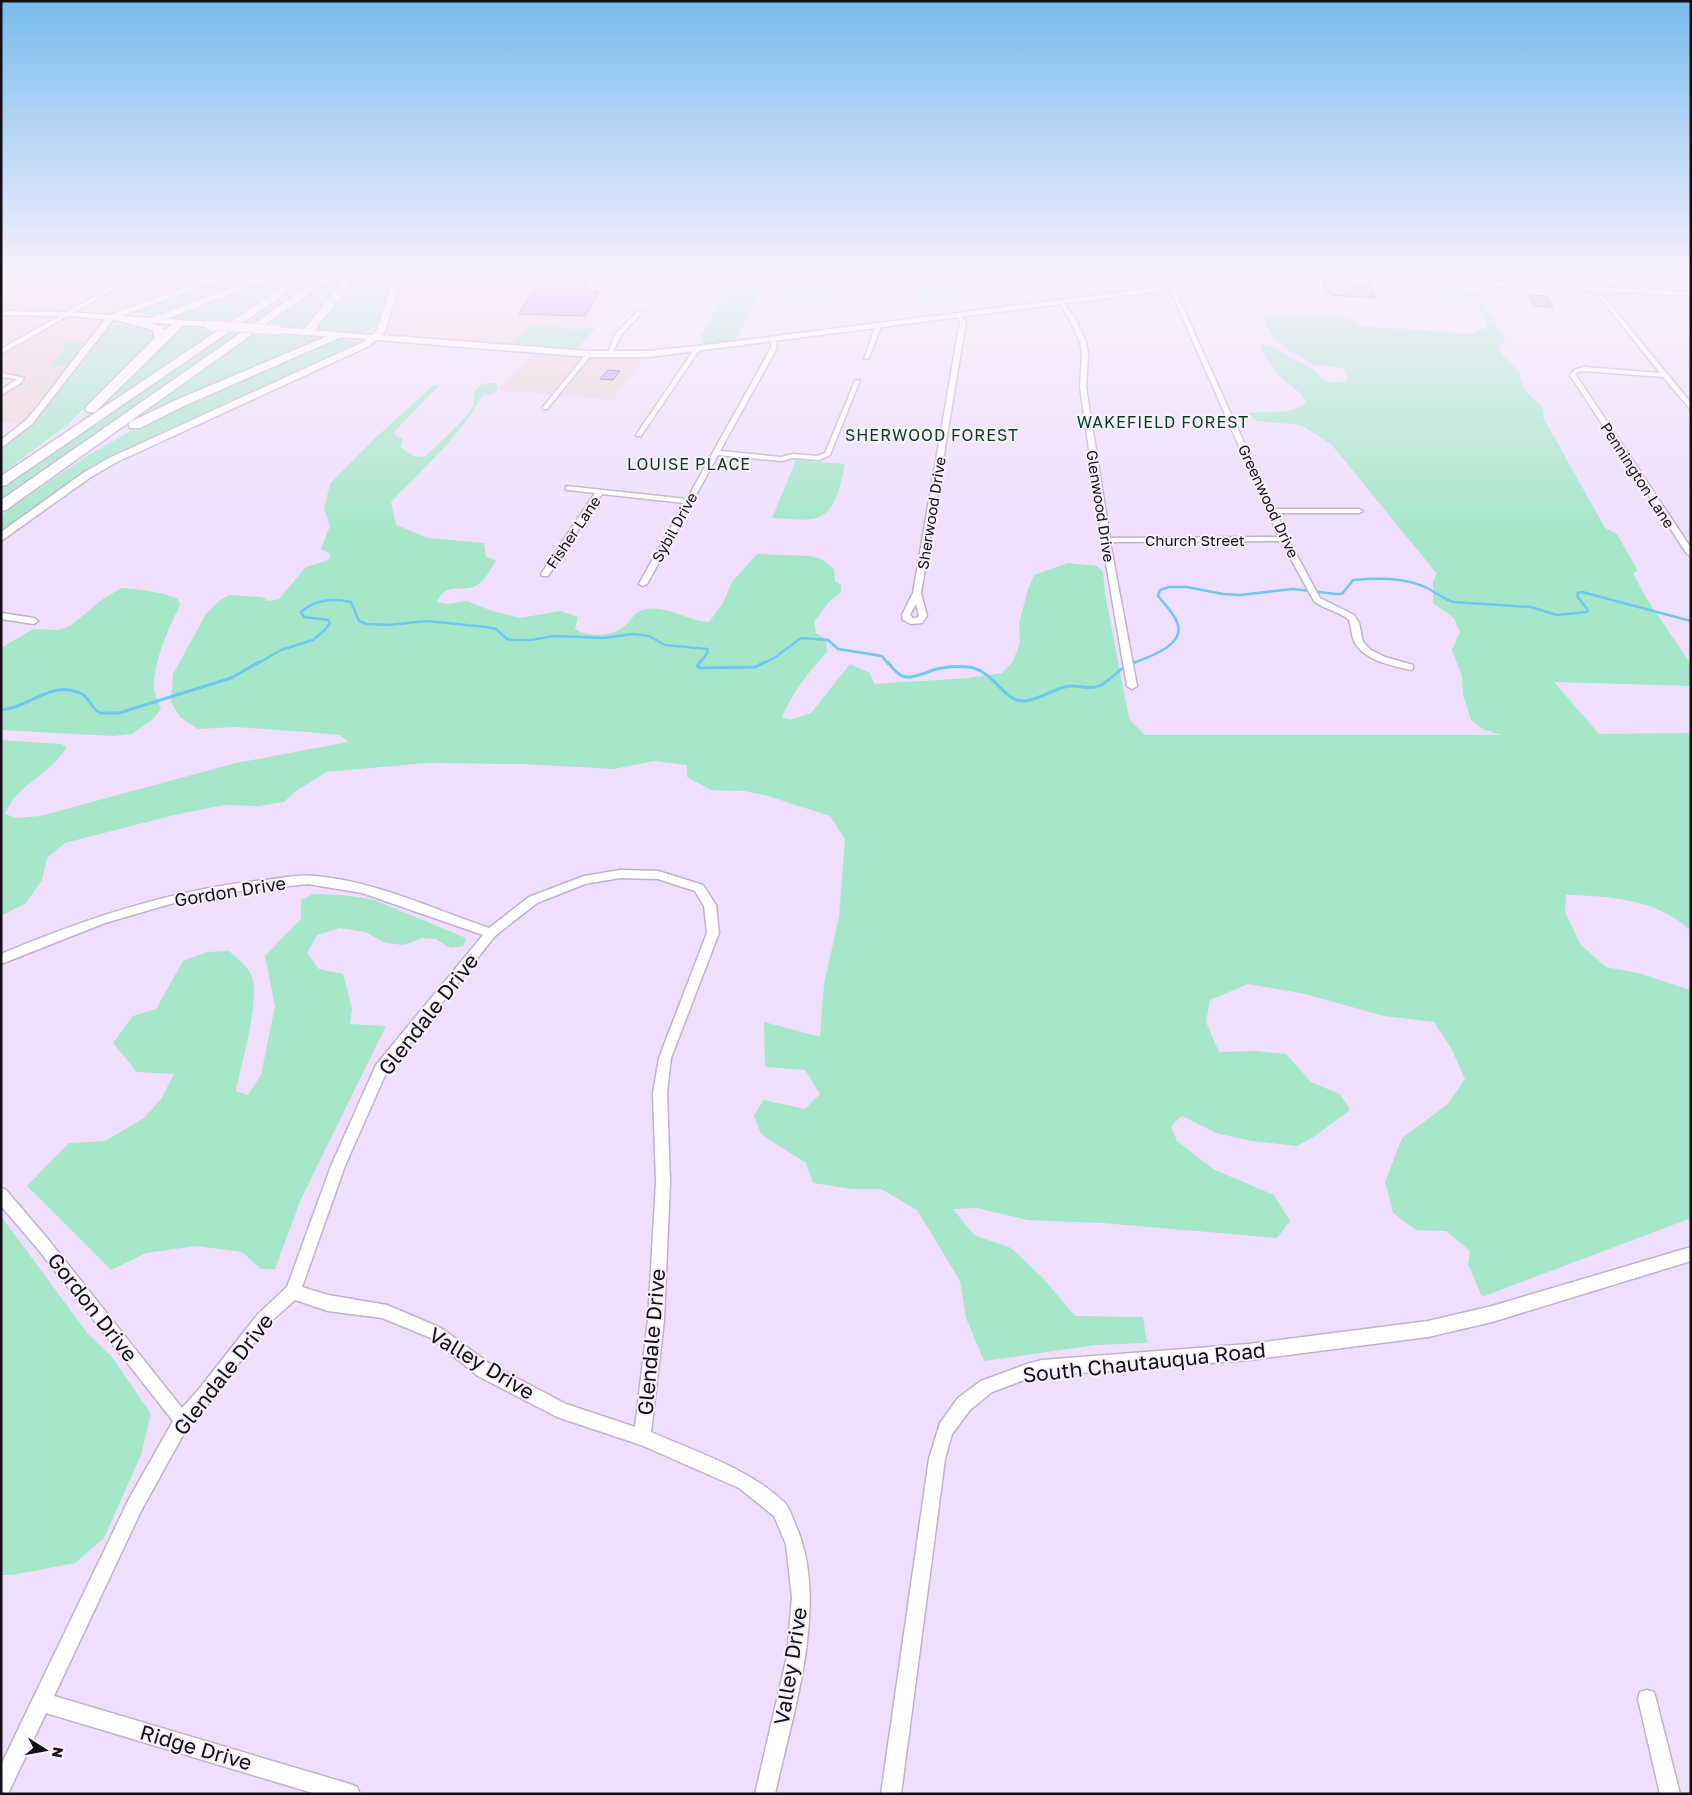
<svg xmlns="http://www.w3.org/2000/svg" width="1692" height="1795" viewBox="0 0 1692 1795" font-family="'Golos Text',sans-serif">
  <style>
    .commercial { fill: #f0d5d6 }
    .green { fill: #a7e7c9 }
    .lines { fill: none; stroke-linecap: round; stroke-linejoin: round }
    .stream-far1 { stroke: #70c7f4; stroke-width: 2.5 }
    .stream { stroke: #70c7f4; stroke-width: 3 }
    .building { fill: #cca4ea; stroke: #746680 }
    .street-casing { stroke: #c0b1ce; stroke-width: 3 }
    .secondary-casing { stroke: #c0b1ce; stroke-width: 3 }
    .highway-casing { stroke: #c0b1ce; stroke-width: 3 }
    .street { fill: #fff; fill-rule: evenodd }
    .secondary { fill: #fff; fill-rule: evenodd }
    .highway { fill: #fff; fill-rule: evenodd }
    .secondary-bridge-casing { stroke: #c0b1ce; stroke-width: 10; stroke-linecap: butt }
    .secondary-bridge { stroke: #fff; stroke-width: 9 }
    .labels { text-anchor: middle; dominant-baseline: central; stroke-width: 4; stroke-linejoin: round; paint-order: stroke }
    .far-street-label { font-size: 15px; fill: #140e18; stroke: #f7f1fd }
    .far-neighbourhood-label { font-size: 16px; letter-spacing: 1px; fill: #083d1b; stroke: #f7f1fd }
    .street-label { font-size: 18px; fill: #140e18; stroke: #f7f1fd }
    .near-street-label { font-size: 21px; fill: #140e18; stroke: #f7f1fd }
  </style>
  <rect width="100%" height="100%" fill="#efdffd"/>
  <!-- commercial -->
  <path class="commercial" d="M403,275H615L611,277L616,287L608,303L588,326L574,329L532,324L509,346L387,334L385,332L386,327Z
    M1,287L71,289L168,293L112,311H1Z
    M1,316L51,317L101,322V324L48,395L21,424L1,422V395L31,377L1,374V354L17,344L1,343Z
    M533,353L601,357L645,356L613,400L498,390Z"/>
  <!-- green -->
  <path class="green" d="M13,275H129L123,277H80L48,288L4,287L10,284L16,276Z
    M142,275H212C189,283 173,291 148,288L147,285L154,281L139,278Z
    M228,275H268L160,315L140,314L137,312L141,308Z
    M277,275H299L232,320L211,322L168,318L174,314Z
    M310,275H326L1,502V487Z
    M337,275H351L307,326L299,328L272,326L271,321Z
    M357,275H394C386,305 389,335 349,332C339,332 327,332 318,329L319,323Z
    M704,275H843L827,299L759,295L735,340L705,344L700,338L727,289L712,287L694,301H686Z
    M875,275H1151L1164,282L1165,285C1149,287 1136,285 1120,284C1091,283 1061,282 1032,281C1017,280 1001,278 986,281C958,286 949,307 919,303L915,292L888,283Z
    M1388,283L1475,290L1505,339V343L1500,344L1498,347L1505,358L1521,374L1519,377C1521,381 1523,388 1526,392C1532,400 1546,402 1543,417L1605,528L1617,534L1638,571L1633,573L1646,598L1691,664V686L1554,682L1599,734L1691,733V931C1658,899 1610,896 1566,895L1565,912L1580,944L1606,967L1638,973L1691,990V1218L1482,1297L1468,1264L1470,1251L1446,1231L1416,1230L1393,1213L1385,1182L1402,1138L1448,1104L1465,1079L1451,1048L1434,1022L1384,1016L1305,994L1248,984L1210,1000L1206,1022L1219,1052L1255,1051L1286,1054L1311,1082L1340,1094L1350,1110L1315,1136L1297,1146L1251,1141L1216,1133L1182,1116L1171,1126L1177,1141L1213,1169L1274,1195L1290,1221L1277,1238L1102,1223L1027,1220L977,1208L953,1209L974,1235L1011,1248L1042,1277L1075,1316L1143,1317L1147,1343L1096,1345L984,1361L966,1318L960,1281L917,1210L881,1189H852L813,1183L806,1163L761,1134L754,1116L763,1100L805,1109L820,1094L805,1070L765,1067L764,1022L820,1037L824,984L839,917L845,839L830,816L768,796L744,791L711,790L687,777V765L654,761L614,769L522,764L426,763L326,772L296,791L284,802L258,806L224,805L174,815L65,843L47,858L42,880L26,903L1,916V740L61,744L67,747C51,774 16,785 5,814L16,818L40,816L236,763L348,742L340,735L306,732L235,727L198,729L180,717L171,702L173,674L206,614L219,601L229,595L262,597L268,601L279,599L306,567L329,560L330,554L321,549L330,526L324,509L330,484L374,439L434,385L439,386L394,432L396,436L403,439L400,447L414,456L424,457C432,450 468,417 472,409C475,402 472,393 478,387C483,382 491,383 497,383V390L494,394L483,395C460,436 423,469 391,502L396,525L428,538L484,543L486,557L496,560C491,570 482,586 470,588C454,590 446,584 437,602L448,604L467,601L490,610L520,618L560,611L578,617L575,629C586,637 610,637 622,628C630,623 632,614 642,610C662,603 689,621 709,622L723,603L732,582L757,554L811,556L823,560L834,569L835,581L841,585V592L828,603L814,622L816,633L826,639L827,652C809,671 793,692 782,717L790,720L811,713L850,664L870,673L874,684L969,678L1002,673L1013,661L1020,643L1019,624L1028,589L1034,575L1068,563L1097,566L1103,572L1105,593L1127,708L1130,720L1145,735H1501L1482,729L1471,720L1463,695L1462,676L1452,650L1460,632L1454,618L1433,603V581L1437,574L1331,444L1301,425L1257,421L1248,413C1267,410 1290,417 1306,402L1300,393L1281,378L1260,350L1262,344L1270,346L1316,371C1322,385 1334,383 1346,381L1347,376L1342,368L1314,365L1288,350L1274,338L1266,325L1264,317L1268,315L1312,317L1335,314L1347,317L1361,326L1472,334L1477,330L1488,328L1475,299L1465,296L1422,293L1390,287Z
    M126,323L152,327L156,337L67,425L1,474V448L21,433L42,412L84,357L110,327Z
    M532,324L574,329L597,327L576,349L511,344Z
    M189,327L211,329L212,334L78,423L179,328Z
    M263,333L319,338L314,342L127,426L252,335Z
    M68,339H71L69,342L83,343C68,360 79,367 50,367L67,346L59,345Z
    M339,339L357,341L358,344L111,459L1,534V515L85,457L140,426L331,340Z
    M796,460L845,464C841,483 836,516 812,519C800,521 785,518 772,518Z
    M121,588C140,589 159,592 177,598L180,605C169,627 152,665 154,690C155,696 159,703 161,709L153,719L132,734L113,736L1,730V648L33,629L59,630L70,626L103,599Z
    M313,894L342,895L372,899L466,938L463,946L450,948L436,939L422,938L404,945L385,943L365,932L340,928L317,935L307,953L319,969L343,974L352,1009L350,1024L386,1026L301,1199L275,1269H261L242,1252L196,1246L146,1253L111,1270L27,1186L69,1143L105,1141L144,1118L161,1099L174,1074L137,1072L113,1043L133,1016L156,1009L183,961L207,952L229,951C237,958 248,966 252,977C260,1000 241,1065 236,1091L248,1095L261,1075L275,1006L265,956L301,919V900Z
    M1,1216L88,1334L112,1357L151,1414L141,1455L104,1538L75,1563L12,1575H1Z"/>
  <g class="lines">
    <!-- stream-far1 -->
    <path class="stream-far1" d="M257,664L281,650L313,640L325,630L330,623L328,620L304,617L301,612C315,599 333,598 351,602L359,621L367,624L388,625L427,621L486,627L496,629L507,639L512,640H531L554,636L604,638L633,634L649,636L665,645L707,649L708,652L699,664
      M762,664L774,658L801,638L828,640L838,649L882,656L888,664
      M1131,664C1145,658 1184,647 1178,625C1175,614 1165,605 1158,596L1160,590L1169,587H1187L1223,594L1240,595L1293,589L1336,594H1342L1353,580C1376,578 1403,577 1425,587C1435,592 1442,598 1453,602L1531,607L1557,615L1587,612L1588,610L1577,596L1578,593L1582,592L1691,621"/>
    <!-- stream -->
    <path class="stream" d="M700,662L697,666L700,668L755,667L765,662
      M888,662C905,687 914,675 937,669C947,666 958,666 968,667C995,670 1003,703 1025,701C1041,699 1053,689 1069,686C1078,685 1090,690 1099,686C1112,680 1118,668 1134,662
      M1,710C30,708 51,679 82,694C90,699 92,709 100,713H119L231,678L259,662"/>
  </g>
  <!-- building -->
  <path class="building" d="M546,275H581L579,278H590L584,288H588L586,291H599L585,316L519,314L540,280Z
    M1329,280L1368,284L1371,286L1376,298L1331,295L1330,292H1326L1323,282Z
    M1528,295L1546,296L1553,307L1534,306Z
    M608,370L620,371L613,380L600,379Z"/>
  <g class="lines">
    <defs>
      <path id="street" d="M133,275H139L1,354V349Z
        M1190,275H1195L1203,283V285H1199Z
        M1421,275H1425L1429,279L1424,280Z
        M1530,275H1534L1541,287H1537Z
        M1628,275H1633L1647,291V293H1643Z
        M1169,287L1174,288L1274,509H1359L1363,511L1359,513H1276L1288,539L1320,598L1354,615L1359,623L1363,642L1371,650L1385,657L1413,665V669L1410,670C1391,665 1366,661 1355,643C1351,636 1352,628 1349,620C1339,611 1325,610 1314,601L1281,541L1110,542L1137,686L1132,689L1127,686L1102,540L1080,387L1082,353L1080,342L1070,320L1058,301H1062L1076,320L1086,342L1088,353L1086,387L1110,538L1279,537Z
        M1596,287L1691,403V410L1663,377L1584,371L1578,372L1576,375L1691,548V556L1687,554L1570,375L1574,370L1584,367L1660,373L1594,290Z
        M638,311L643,312L621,335L611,356H607L615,334Z
        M958,313L966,321L921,593L927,616L922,623L911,624L903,620L902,615L913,593L960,321L955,315ZM916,604L919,616L917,618H913L910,615Z
        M876,325L881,326L869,358L864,359Z
        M771,338L776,339L777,348L720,451L781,457L793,454L818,456L825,453L855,381L860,380L830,455L819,460L793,458L781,461L718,455L647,584L643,586L639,584L684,503L602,494L548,576H542L541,574L595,493L569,490H566V486L687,499L771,348Z
        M695,348L700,349L641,436H637L636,435Z
        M587,353L592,354L547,409H543V407Z
        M1,373L24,378L21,383L1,395V390L17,379L1,377Z
        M1,613L34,618L38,621L34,624L1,619Z
        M620,870L658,871L703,885L716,905L719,933L671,1058L667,1093L670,1182L664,1320L651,1432C696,1452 748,1468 784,1502C790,1508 793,1519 796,1526C830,1602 792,1716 775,1794H755L787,1656L792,1597L786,1544L774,1516L739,1488L641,1445L557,1417L478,1376L431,1338L382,1318L328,1311L295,1300L268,1324L211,1401L188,1426L141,1511L54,1696L350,1784L357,1787L360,1794H316L46,1713L8,1794H1V1765L129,1499L173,1421L37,1248L1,1206V1188L6,1190L47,1238L182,1408L199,1389L258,1314L287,1287L331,1166L376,1065L483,935L362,893L308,884L240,891L170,904L105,923L1,964V954C87,918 174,889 266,880C282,878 299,874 315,876C375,881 433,909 489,928L529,897L584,876ZM620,878L658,879L695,891L704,906L707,933L659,1058L653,1093L656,1182L648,1320L635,1427L566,1404L490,1364L441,1328L387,1305L328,1295L302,1287L345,1166L386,1073L495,936L537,903L585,884Z
        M1691,1247V1261L1492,1322L1428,1337L1249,1360L1042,1376L1027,1379L992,1392L970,1410L952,1434L945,1459L901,1794H881L929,1459L940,1423L958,1398L981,1381L1027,1364L1042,1360L1249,1344L1428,1321L1492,1306Z
        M1647,1690L1654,1692L1656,1699L1680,1794H1660L1638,1699L1640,1692Z"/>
      <path id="secondary" d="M220,275H230L122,316L209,322L213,325L212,327L113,320L32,424L1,448V440L26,420L38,406L105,319L68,316L1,315V311L68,312L109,315Z
        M395,275H403L385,331L381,335L589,351H649L697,346L1201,282L1274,275H1366L1691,292V296L1347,278L1274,279L1201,286L649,357H589L376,340L369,346L117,462L91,477L1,541V532L83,473L109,458L363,342L366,339L277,333L273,330L277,327L372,335L377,330Z"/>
      <path id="highway" d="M266,275H279L159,322L155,323L150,320L151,318Z
        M324,275H335L6,510L1,511V500Z
        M347,275H357L311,335H303L301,333L303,331Z
        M283,287L287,288L288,290L287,292L6,485L1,486V476Z
        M120,315L161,326L165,330L176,321H184L186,323L95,412H87L85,409L87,406L155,338L153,330L116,320L115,318Z
        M337,332L343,335L341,337L184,406L140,428H130L129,425L130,422L176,400Z"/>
    </defs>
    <!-- street casing -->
    <use href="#street" class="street-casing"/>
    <!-- secondary casing -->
    <use href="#secondary" class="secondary-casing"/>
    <!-- highway casing -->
    <use href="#highway" class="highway-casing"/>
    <!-- street -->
    <use href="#street" class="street"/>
    <!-- secondary -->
    <use href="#secondary" class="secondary"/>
    <!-- highway -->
    <use href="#highway" class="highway"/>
    <defs>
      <path id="secondary-bridge" d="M209,325L277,330"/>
    </defs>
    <!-- secondary-bridge casing -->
    <use href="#secondary-bridge" class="secondary-bridge-casing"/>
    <!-- secondary-bridge -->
    <use href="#secondary-bridge" class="secondary-bridge"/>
  </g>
  <!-- sky -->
  <linearGradient id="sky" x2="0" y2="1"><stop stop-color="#78bced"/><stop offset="0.52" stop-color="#f8f1fe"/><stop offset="1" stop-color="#f8f1fe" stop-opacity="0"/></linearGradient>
  <rect width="1692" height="526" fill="url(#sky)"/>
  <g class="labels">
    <!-- far-street labels -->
    <g class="far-street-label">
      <text transform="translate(1638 475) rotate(57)">Pennington Lane</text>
      <text transform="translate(1269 501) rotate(65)">Greenwood Drive</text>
      <text transform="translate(1101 506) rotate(81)">Glenwood Drive</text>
      <text transform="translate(931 513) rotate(-81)">Sherwood Drive</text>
      <text transform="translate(674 527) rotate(-61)">Sybil Drive</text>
      <text transform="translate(573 532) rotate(-56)">Fisher Lane</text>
      <text x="1195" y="540">Church Street</text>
    </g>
    <!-- far-neighbourhood labels -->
    <g class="far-neighbourhood-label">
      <text x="1163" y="422">WAKEFIELD FOREST</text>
      <text x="932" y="435">SHERWOOD FOREST</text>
      <text x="689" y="464">LOUISE PLACE</text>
    </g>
    <!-- street labels -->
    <g class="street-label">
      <text transform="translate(230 891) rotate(-9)">Gordon Drive</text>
    </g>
    <!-- near-street labels -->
    <g class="near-street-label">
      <text transform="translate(428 1014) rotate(-52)">Glendale Drive</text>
      <text transform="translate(93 1307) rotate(52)">Gordon Drive</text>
      <text transform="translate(651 1342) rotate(-85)">Glendale Drive</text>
      <text transform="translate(1144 1362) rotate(-6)">South Chautauqua Road</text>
      <text transform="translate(482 1363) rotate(31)">Valley Drive</text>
      <text transform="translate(223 1374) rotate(-52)">Glendale Drive</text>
      <text transform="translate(790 1666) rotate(-81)">Valley Drive</text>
      <text transform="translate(196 1747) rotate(16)">Ridge Drive</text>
    </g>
  </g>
  <!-- border -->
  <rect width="1692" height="1795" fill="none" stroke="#140e18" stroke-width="5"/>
  <!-- north arrow -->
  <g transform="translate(45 1750) rotate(101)" stroke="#f7f1fd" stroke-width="4" paint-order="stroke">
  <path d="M0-4L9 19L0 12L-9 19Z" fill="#140e18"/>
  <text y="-8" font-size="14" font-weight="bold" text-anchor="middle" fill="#140e18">N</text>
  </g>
</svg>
